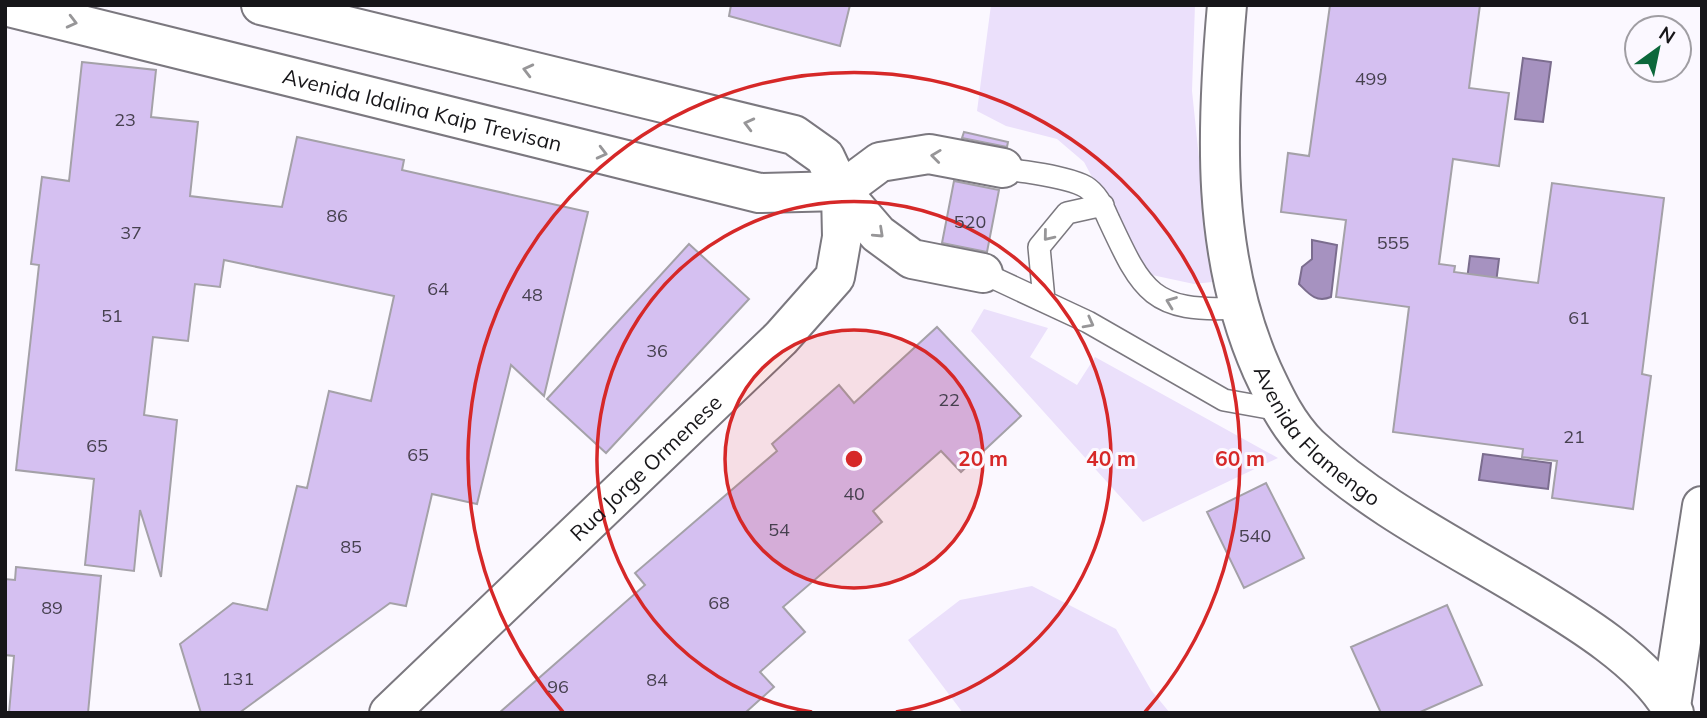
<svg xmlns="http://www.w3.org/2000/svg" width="1707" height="718" viewBox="0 0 1707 718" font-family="Mulish,sans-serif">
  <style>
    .green { fill: #ebe0fb }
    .water { fill: #a692c0; stroke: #7b6d8e; stroke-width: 2 }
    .building { fill: #d5c0f1; stroke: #a4a1a8; stroke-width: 2 }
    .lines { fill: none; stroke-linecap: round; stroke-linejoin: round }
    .lane-casing { stroke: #7b787f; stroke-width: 24 }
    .street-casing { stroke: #7b787f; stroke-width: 42 }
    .secondary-casing { stroke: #7b787f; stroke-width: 42 }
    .lane { stroke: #fff; stroke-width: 21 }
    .street { stroke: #fff; stroke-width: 38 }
    .secondary { stroke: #fff; stroke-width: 38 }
    .oneway { stroke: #979698 }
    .ring { fill: none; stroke: #d62828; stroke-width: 3.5 }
    .labels { text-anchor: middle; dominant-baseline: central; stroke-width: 6; stroke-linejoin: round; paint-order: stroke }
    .number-label { font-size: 18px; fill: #46404f }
    .street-label { font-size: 21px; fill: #171619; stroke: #fbf8ff }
    .centre { fill: #d62828; stroke: #fbf8ff; stroke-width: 3.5 }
    .ring-label { font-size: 21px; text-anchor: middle; font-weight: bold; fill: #d62828; stroke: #fbf8ff; stroke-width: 6; stroke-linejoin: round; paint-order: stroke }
  </style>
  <rect width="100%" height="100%" fill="#fbf8ff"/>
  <!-- green -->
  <path class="green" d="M991,5H1195L1192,91L1212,282L1194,284L1152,275L1131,250L1084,162L1057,139L1006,126L977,111Z
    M984,309L1048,328L1030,357L1077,385L1095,357L1278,458L1143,522L971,331Z
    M1032,586L1116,629L1151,690L1170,713H963L908,640L960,600Z"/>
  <!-- water -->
  <path class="water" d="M1523,58L1551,62L1543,122L1515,119Z
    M1312,240L1337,245L1331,297C1316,303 1309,294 1299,284L1302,267L1312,259Z
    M1470,256L1499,259L1490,331L1461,327Z
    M1483,454L1551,463L1548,489L1479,480Z"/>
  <!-- building -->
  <path class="building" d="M731,5H850L840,46L729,16Z
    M1330,5H1480L1469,88L1509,93L1499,166L1453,159L1439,264L1455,266L1454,272L1538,283L1552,183L1664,198L1642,374L1651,376L1633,509L1552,498L1557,461L1522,457L1523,449L1393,432L1409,307L1336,297L1346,220L1281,212L1288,153L1309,156Z
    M82,62L156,70L151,117L198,122L190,196L282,207L297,137L404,160L402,170L588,212L544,396L511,365L477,504L432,494L406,606L390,603L239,713H201L180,644L233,603L267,610L297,486L307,488L329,391L371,401L394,296L224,260L220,287L195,284L188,341L153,337L144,415L177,420L161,577L140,510L134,571L85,565L94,479L16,470L39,265L31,264L42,177L69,181Z
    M964,132L1008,142L1007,147L962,138Z
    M954,181L999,190L987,252L942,243Z
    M689,244L749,299L606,453L547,399Z
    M937,327L1021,416L961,472L941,451L873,511L882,522L783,607L805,632L760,672L774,687L745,713H499L645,585L635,573L777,451L772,444L839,385L854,403Z
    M1266,483L1304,558L1244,588L1207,512Z
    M16,567L101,576L88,713H9L14,656L5,655V579L15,580Z
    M1447,605L1482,685L1418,713H1381L1351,647Z"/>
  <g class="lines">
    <defs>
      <path id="lane" d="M1003,168C1028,173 1059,175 1082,185C1094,190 1103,206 1108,218C1142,291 1151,313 1237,308
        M983,273L1088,322L1224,400L1280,410
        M1044,300L1039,247L1067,213L1103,205"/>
      <g id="street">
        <path d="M261,5L794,135L825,157L841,191L880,162L929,154L1003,168"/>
        <path id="s1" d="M5,6L759,193L841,191L878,234L912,259L983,273"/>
        <path d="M1671,706L1702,506"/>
        <path id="s2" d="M389,713L781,338L835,277L842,237L841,191"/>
      </g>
      <g id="secondary">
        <path id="s3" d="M1227,5C1216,128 1211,255 1262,370C1275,398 1287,424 1309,446C1371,504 1448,543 1520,586C1570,616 1647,661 1674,713"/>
      </g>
    </defs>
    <!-- lane casing -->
    <use href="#lane" class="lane-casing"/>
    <!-- street casing -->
    <use href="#street" class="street-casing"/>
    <!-- secondary casing -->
    <use href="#secondary" class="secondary-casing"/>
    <!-- lane -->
    <use href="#lane" class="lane"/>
    <!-- street -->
    <use href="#street" class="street"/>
    <!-- secondary -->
    <use href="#secondary" class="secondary"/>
  </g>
  <!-- one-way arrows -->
  <defs><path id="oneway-chevron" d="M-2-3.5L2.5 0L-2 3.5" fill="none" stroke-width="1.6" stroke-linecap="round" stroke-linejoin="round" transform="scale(1.75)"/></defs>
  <g class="oneway">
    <use href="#oneway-chevron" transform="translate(72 22) rotate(14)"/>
    <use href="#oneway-chevron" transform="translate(528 70) rotate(-166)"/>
    <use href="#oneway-chevron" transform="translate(749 124) rotate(-166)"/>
    <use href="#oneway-chevron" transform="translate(602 153) rotate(14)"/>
    <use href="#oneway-chevron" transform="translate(936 156) rotate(-173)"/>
    <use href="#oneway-chevron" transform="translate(879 233) rotate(43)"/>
    <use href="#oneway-chevron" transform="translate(1048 236) rotate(129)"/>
    <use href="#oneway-chevron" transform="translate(1171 302) rotate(-159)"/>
    <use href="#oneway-chevron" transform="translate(1089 323) rotate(28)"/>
  </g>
  <!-- distance rings -->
  <circle cx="854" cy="459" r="129" fill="#d62828" fill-opacity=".12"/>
  <g class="ring">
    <circle cx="854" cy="459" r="129"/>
    <path d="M812 712A257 257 0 1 1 896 712"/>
    <path d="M563 712A386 386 0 1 1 1145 712"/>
  </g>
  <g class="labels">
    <!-- number labels -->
    <g class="number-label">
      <text x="1371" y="78">499</text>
      <text x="125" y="119">23</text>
      <text x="337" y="215">86</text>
      <text x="970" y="221">520</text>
      <text x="131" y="232">37</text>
      <text x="1393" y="242">555</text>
      <text x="438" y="288">64</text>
      <text x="532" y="294">48</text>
      <text x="112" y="315">51</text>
      <text x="1579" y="317">61</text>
      <text x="657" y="350">36</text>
      <text x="949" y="399">22</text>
      <text x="1574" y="436">21</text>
      <text x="97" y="445">65</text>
      <text x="418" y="454">65</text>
      <text x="854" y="493">40</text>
      <text x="779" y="529">54</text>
      <text x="1255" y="535">540</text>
      <text x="351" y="546">85</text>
      <text x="719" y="602">68</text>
      <text x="52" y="607">89</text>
      <text x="238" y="678">131</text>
      <text x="657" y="679">84</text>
      <text x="558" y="686">96</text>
    </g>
    <!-- street labels -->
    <g class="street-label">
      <text stroke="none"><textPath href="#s1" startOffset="430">Avenida Idalina Kaip Trevisan</textPath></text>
      <text stroke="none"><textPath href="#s3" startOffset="458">Avenida Flamengo</textPath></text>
      <text stroke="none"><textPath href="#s2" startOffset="355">Rua Jorge Ormenese</textPath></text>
    </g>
  </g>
  <circle cx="854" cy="459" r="10" class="centre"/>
  <g class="ring-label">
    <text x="983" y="466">20 m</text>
    <text x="1111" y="466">40 m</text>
    <text x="1240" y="466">60 m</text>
  </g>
  <!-- border -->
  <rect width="1707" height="718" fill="none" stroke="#171619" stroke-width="14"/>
  <!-- north arrow -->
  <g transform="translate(1658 49) rotate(33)"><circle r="33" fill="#fbf8ff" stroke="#a09ea3" stroke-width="2"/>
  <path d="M0-5L12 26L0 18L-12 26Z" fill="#0c683b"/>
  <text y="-10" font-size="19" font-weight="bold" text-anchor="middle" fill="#171619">N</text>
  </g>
</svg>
